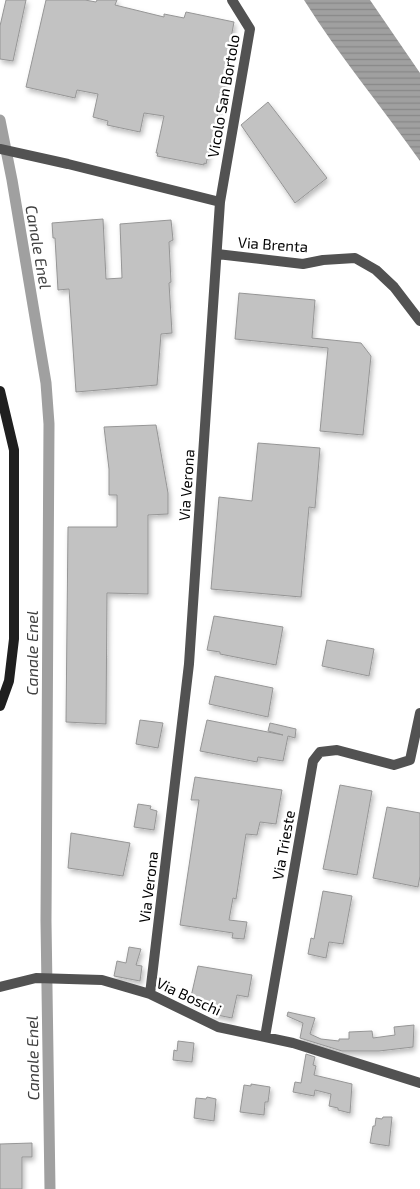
<svg xmlns="http://www.w3.org/2000/svg" width="420" height="1189" viewBox="0 0 420 1189" font-family="'Exo 2',sans-serif">
  <style>
    .water { fill: url(#water-rules) }
    .lines { fill: none; stroke-linecap: round; stroke-linejoin: round }
    .canal { stroke: #a0a0a0; stroke-width: 11 }
    .building { fill: #c2c2c2; stroke: #969696; filter: url(#shadow) }
    .street { stroke: #525252; stroke-width: 10 }
    .secondary { stroke: #1f1f1f; stroke-width: 10 }
    .labels { text-anchor: middle; dominant-baseline: central; stroke-width: 5; stroke-linejoin: round; paint-order: stroke }
    .street-label { font-size: 15px; fill: #000; stroke: #fff }
    .water-label { font-size: 16px; font-style: italic; fill: #414141; stroke: #fff }
  </style>
  <defs>
    <pattern id="water-rules" width="6" height="5" patternUnits="userSpaceOnUse" patternTransform="scale(1.25)"><rect width="6" height="5" fill="#a0a0a0"/><path d="M0 2.5h6" fill="none" stroke="#888"/></pattern>
    <filter id="shadow"><feDropShadow dx="2" dy="3.5" stdDeviation="2.5" flood-color="#0004"/></filter>
  </defs>
  <rect width="100%" height="100%" fill="#fff"/>
  <!-- water -->
  <path class="water" d="M304,0H370L420,73V161C382,107 339,56 304,0Z"/>
  <g class="lines">
    <!-- canal -->
    <path class="canal" d="M0,120L12,180L46,383L49,424L46,921L50,1189"/>
  </g>
  <!-- building -->
  <path class="building" d="M6,0H26L13,61L0,59V26Z
    M46,0H85L96,2L97,0H117L115,5L164,17V14L184,18L186,12L234,22L225,70L228,71L206,164L204,163V165L157,156L158,153H156L164,116L144,113L140,132L107,125L108,121L93,117L98,94L77,90L75,98L26,87Z
    M268,102L327,178L295,203L241,125Z
    M103,219L106,279L122,278L120,224L171,220L173,240L169,242L171,282L169,283L172,333L161,334L157,385L76,392L69,289L58,290L55,238H53L52,223Z
    M239,293L315,300L312,338L361,343L371,356L363,435L320,431L328,348L235,339Z
    M156,425L168,493V514L148,515V594L107,593L106,724L66,722L68,527H117V495H109V469L104,427Z
    M258,443L320,448L315,508L309,507L301,597L211,589L219,497L252,501Z
    M214,616L283,627L276,665L220,654V652L207,650Z
    M327,640L374,649L369,676L322,666Z
    M215,676L273,688L268,717L209,704Z
    M140,720L163,723L158,748L136,744Z
    M207,720L283,735L268,731L270,723L296,729L295,738L288,736L283,761L258,757L257,762L200,751Z
    M195,777L282,790L276,824L260,822L257,835L246,834L236,899L233,898L229,920L247,922L244,939L232,938L233,933L180,925L199,800H191Z
    M340,785L372,791L357,875L323,869Z
    M138,804L151,806L150,809L157,811L154,830L134,827Z
    M387,807L420,813V876L418,887L373,878Z
    M71,833L130,843L123,876L68,868Z
    M323,891L352,896L343,944L329,942L326,958L308,954L311,938L314,939Z
    M129,947L141,949L136,965L142,966L140,981L114,976L117,961L126,963Z
    M198,966L252,975L248,997L237,995L232,1018L212,1014L213,1006L190,1001Z
    M288,1012L315,1018L310,1034L321,1039L339,1041V1039H349V1032L372,1031L373,1038L395,1035L394,1027L414,1025L413,1047L379,1051H342L300,1038L303,1023L287,1016Z
    M178,1041L194,1043L192,1062L173,1060L174,1050L177,1051Z
    M306,1054L315,1057L313,1065L316,1066L314,1075L352,1084L350,1113L338,1110V1108L329,1106L331,1094L315,1090L314,1096L293,1092L295,1082L301,1083Z
    M251,1084L270,1087L268,1102H265L264,1115L240,1112L244,1085L251,1086Z
    M207,1097L216,1099L214,1121L194,1118L196,1098L206,1099Z
    M383,1117H392L389,1146L370,1143L373,1126H375L376,1118L382,1119Z
    M32,1143V1157H22V1189H0V1144Z"/>
  <g class="lines">
    <!-- street -->
    <path class="street" d="M0,149L68,164L220,202L189,664L150,994
      M220,202L250,29L232,0
      M217,254L303,264L323,260L355,258L376,270L394,287L420,321
      M0,987L36,978L102,980L150,994L218,1027L293,1043L420,1083
      M265,1037L313,761L320,752L337,750L394,765L410,760L420,713"/>
    <!-- secondary -->
    <path class="secondary" d="M0,391L14,450V639L9,681L0,706"/>
  </g>
  <g class="labels">
    <!-- street labels -->
    <g class="street-label">
      <text transform="translate(223 96) rotate(-80)">Vicolo San Bortolo</text>
      <text transform="translate(273 244) rotate(4)">Via Brenta</text>
      <text transform="translate(186 485) rotate(-86)">Via Verona</text>
      <text transform="translate(283 845) rotate(-80)">Via Trieste</text>
      <text transform="translate(148 887) rotate(-83)">Via Verona</text>
      <text transform="translate(189 996) rotate(25)">Via Boschi</text>
    </g>
    <!-- water labels -->
    <g class="water-label">
      <text transform="translate(39 247) rotate(80)">Canale Enel</text>
      <text transform="translate(31 653) rotate(-90)">Canale Enel</text>
      <text transform="translate(32 1058) rotate(-91)">Canale Enel</text>
    </g>
  </g>
</svg>
